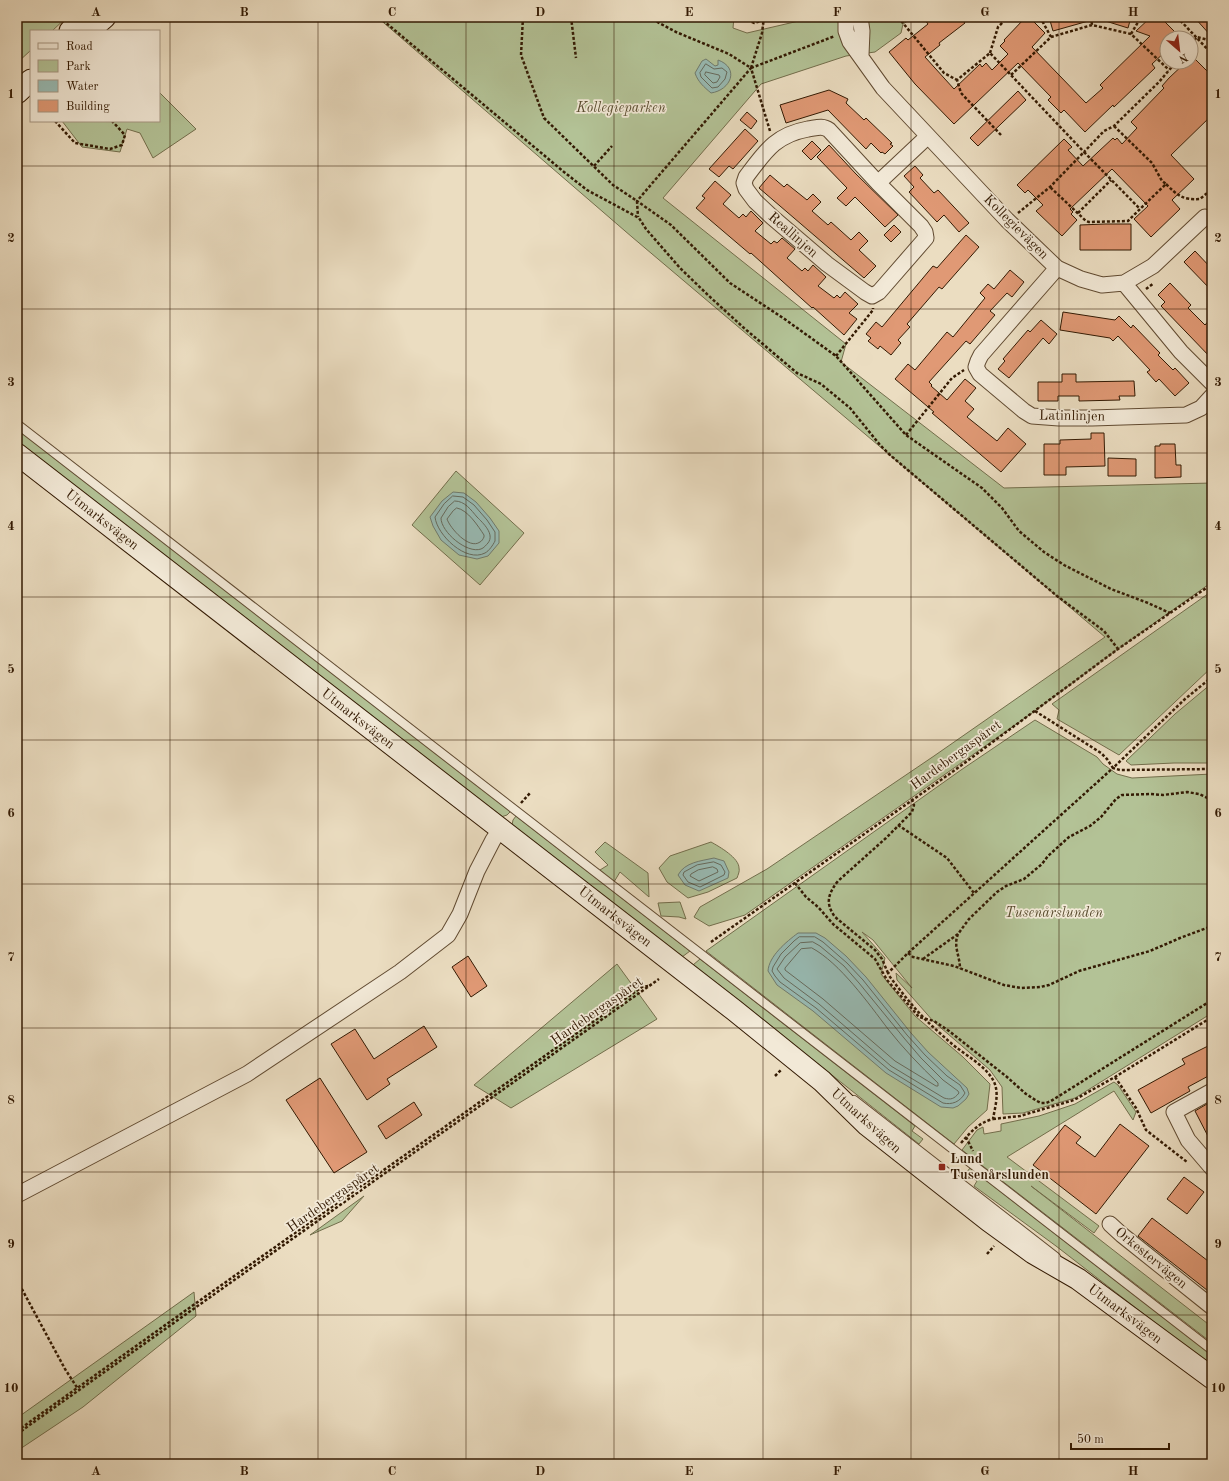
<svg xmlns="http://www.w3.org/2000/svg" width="1229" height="1481" viewBox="0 0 1229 1481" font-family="'Old Standard TT',serif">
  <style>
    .green { fill: #b3c296; stroke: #736e4c }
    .water { fill: #98bbb4; stroke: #707b6d }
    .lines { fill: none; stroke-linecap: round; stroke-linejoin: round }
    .shore { stroke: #666a5c; stroke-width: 1 }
    .building { fill: #e09975; stroke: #331a03 }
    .lane-casing { stroke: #614b32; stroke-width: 10 }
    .street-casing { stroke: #614b32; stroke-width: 17 }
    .secondary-casing { stroke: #331a03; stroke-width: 23 }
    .path { stroke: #331a03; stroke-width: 2.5; stroke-dasharray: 3 2; stroke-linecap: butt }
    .lane { stroke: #f2e9d7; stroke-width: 8 }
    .street { stroke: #f2e9d7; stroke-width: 15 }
    .secondary { stroke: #f2e9d7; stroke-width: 21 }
    .grid { fill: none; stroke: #331a03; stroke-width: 1; stroke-opacity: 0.55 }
    .poi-dot { fill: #8f2418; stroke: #f2e9d7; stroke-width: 1.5 }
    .labels { text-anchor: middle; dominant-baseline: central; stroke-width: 3.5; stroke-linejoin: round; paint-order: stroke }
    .park-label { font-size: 14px; font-style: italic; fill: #594c2f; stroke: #f2e9d7 }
    .street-label { font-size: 14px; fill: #331a03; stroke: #f2e9d7 }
    .poi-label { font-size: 14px; font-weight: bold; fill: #331a03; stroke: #f2e9d7; text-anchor: start }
    .neatline { fill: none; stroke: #331a03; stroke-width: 1.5 }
    .grid-label { font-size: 13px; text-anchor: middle; font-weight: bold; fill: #331a03 }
  </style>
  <rect width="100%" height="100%" fill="#ebddc1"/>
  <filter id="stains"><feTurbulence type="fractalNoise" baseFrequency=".005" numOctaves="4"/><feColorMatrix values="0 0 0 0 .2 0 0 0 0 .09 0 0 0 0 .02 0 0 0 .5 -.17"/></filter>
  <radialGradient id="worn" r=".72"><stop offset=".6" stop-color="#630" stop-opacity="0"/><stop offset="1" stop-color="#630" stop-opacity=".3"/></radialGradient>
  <!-- green -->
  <path class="green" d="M17,17H67L52,31H31V50L17,63Z
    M377,17H734L733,28L747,33L816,17H914L903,24L901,33L875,52L846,56L761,84L663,198L846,344L841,362L1004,488L1212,483V582L1118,649L1035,711L745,915L709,926L694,917L700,907L767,869L934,756L1105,637L632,237Z
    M159,92L196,129L153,158L140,133L127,129L120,152L82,147L62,121H159Z
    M17,429L511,811L507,815L501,817L17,442Z
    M456,471L524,533L480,585L412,525Z
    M1212,591V667L1119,755L1057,719L1059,710L1052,704Z
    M1211,684L1212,686V763H1174L1131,765L1126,761L1175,714Z
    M1035,720L1097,757L1103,764L1117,774L1132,778L1212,774V1013L1075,1098L1023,1113L1003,1114L1002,1087L990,1070L934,1022L897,980L896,973L912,988L873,940L862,932L885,958L881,974L915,1016L963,1057L990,1084L987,1110L968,1127L954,1144L706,951L961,770Z
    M516,816L690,951L682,957L512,825L513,820Z
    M605,842L648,873L649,897L620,872L614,882L600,870L608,865L595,852Z
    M711,842C720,847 739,858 739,868C740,871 738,875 737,878L708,892L688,898L667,882L659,868L670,856Z
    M680,902L686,919L679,917L661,916L658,903Z
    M700,959L915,1126L912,1131L923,1139L919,1144C844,1084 768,1025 693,965Z
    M617,964L657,1019L511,1108L474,1085Z
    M1114,1082L1118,1085L1136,1112L1133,1120L1114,1091L1007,1157L1099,1226L1094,1233L1031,1186L1212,1327V1343L962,1150L977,1130L983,1127L984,1134L1001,1131V1124L1039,1116L1075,1104Z
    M970,1168L1212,1355V1367L1056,1246L974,1186L977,1181L966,1173Z
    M364,1196L342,1221L310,1235Z
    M194,1292L196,1316L83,1407L17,1451V1418Z"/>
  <!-- water -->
  <path class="water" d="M706,59L715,66L718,65V60C740,68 731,90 711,93C704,87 698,82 695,73L702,61Z
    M453,492L464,493L476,502L490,518L499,531V543L488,556L477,559L459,555L441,540L433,526L430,517L442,501Z
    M714,858L724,861L729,872L728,878L699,891L685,885L678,875C685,862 701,861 714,858Z
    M798,933H816L825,938L846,956L866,977L911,1033L928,1052L967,1088L969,1094L966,1099L958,1106L953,1108L941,1107L886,1073L813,1011L777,985L768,971C769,956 786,942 798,933Z"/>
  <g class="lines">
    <!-- shore -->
    <path class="shore" d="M706,64L714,69L722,68L727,72L725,79L718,87L712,88L701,77L700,73Z
      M706,72L719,75L720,77L717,82L713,83L705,75Z
      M453,496L463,497L474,505L487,520L495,532V541C493,545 489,551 485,553C466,563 437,535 435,517L444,504Z
      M455,501C465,501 471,510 477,517C483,523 495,534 488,543C486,545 484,548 481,549C467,554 441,532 441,518L448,507Z
      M457,508C468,510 478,526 484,535V537C483,539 482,541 480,542C469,550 450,528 447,519L453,511Z
      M714,862L721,865L725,872L724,875L700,887L688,882L683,875L684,872L697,865Z
      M713,867L717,869L718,872L699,881L690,876L691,874L698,870Z
      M815,937L823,942L847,963L863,980L907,1035L925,1055L947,1076L960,1085L965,1093C960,1102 952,1105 943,1103L889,1070L816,1008L780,982L775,976L772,971L773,967L781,954L794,941L799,937Z
      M813,942L820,946L844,966L859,983L904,1038L921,1058L943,1080L958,1091L959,1093C954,1099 951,1100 944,1098L891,1066L819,1004L784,978L777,969L785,957L800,943Z
      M812,948C840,963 869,1004 888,1029C903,1048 920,1066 938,1083V1086H936L895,1061L823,999L785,970V968L801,949Z"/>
  </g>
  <!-- building -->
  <path class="building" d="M923,17H961L965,23L939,43L940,45L925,57L954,89L980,64L982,67L986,63L992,70L1008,54L1000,46L1005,41L1004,40L1024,19L1026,21L1030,18L1045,33L1032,47L1086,103L1103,88L1100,85L1150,36L1136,31L1151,17H1160L1181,38H1167V50L1152,64L1155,68L1114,107L1113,105L1085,132L1064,110L1061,113L1048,100L1051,97L1018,63L954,124L915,84L889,52L906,38L908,40L928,24Z
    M1049,17H1092V20L1053,31Z
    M1099,17H1131L1128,28L1099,19Z
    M1194,17H1212V37Z
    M1192,56L1212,76V115L1171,155L1194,179L1172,200L1180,209L1151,237L1134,219L1148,206L1112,169L1070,209L1073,212L1071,214L1077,220L1062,236L1036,211L1043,205L1028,190L1025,193L1017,185L1064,139L1072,147L1068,150L1083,166L1113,138L1115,140L1117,138L1122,144L1137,128L1131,122L1164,88L1162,86L1169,78L1186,62H1191V57Z
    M829,90L848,99L846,103L864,120L866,118L892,143L890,144L893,146L885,154L882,152L881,153L871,143L866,149L828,110L786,123L780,105Z
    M1018,91L1026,100L978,146L970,138Z
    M747,112L757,121L751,129L740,120Z
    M745,129L758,141L733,169L729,166L719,177L709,169Z
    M812,141L821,150L811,160L802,151Z
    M829,145L856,174L898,215L885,227L855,197L846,206L837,198L847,188L817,157Z
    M915,166L923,175L920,178L934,193L938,190L969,223L959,232L944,215L937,222L909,192L914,187L904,176Z
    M770,175L784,187L787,184L807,200L813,194L821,202L812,211L828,225L831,222L851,240L859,232L868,241L859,250L876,266L864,278L759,188Z
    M715,181L731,195L723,204L739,218L743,214L746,217L751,211L763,223L755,231L771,244L774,241L777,243L782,238L795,249L787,258L802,271L805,268L808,271L813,265L826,277L818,286L834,298L837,295L840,298L845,292L858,304L849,313L857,319L844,335L813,307L812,308L751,253L750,254L696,208L705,198L702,196Z
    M1105,224H1131V250H1080V225Z
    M894,225L901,232L891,242L884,235Z
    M966,235L979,247L942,289L939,287L907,324L910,327L898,340L901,343L891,355L880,346L878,349L868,341L871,338L866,334L876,322L882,327L933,266L937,268Z
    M1195,251L1212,269V291L1184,262Z
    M1010,270L1024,282L1012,297L1007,293L990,311L995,315L970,344L966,341L929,382L932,385L931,386L947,400L965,379L976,388L965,401L974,409L967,417L997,441L1008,428L1026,444L1001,472L932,413L934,412L895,379L908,364L915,370L947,332L953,337L985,298L980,293L988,284L994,289Z
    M1170,283L1191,305L1188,308L1205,325L1212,317V359L1161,306L1165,302L1158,295Z
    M1063,312L1115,320L1119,316L1131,328L1133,325L1160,353L1158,355L1173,370L1175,368L1189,383L1175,396L1159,379L1156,382L1147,372L1150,370L1118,336L1113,341L1110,338L1060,330Z
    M1041,320L1057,334L1049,344L1043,338L1009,378L998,369L1005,361L1003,359L1028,330L1030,332Z
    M1062,374H1076V382L1134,381L1135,396H1119L1120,400L1079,401V396H1058V401H1038V382H1062Z
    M1091,433H1104L1105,466L1066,467V475H1044V444H1060V440L1091,439Z
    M1160,444H1175L1176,465H1181V477L1155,478V446H1160Z
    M1108,458L1136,459V476H1108Z
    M468,956L487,986L471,997L452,967Z
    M424,1026L437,1047L387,1079L390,1084L367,1100L331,1044L355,1029L374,1059Z
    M1212,1044V1074L1188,1087L1190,1091L1151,1113L1138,1090L1185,1064L1182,1059Z
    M320,1078L367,1152L334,1173L286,1100Z
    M1212,1101V1144L1195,1111Z
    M414,1102L422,1115L386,1139L378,1126Z
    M1120,1124L1149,1146L1096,1214L1033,1165L1065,1125L1081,1137L1076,1143L1095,1157Z
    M1184,1177L1204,1192L1187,1214L1167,1199Z
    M1152,1218L1212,1264V1294L1138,1236Z"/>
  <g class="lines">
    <defs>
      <path id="lane" d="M17,424L1212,1350
        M854,1100L1056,1257"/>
      <path id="street" d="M846,17V31L850,42L883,88L1007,220L1057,268L1081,279L1102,285L1124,283L1153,266L1205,217
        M860,17L862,31L861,55
        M878,183L829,130C822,125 816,128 808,129C775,135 765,152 746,177L744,183L746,189L755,201L772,217L827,264L865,292L872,296L879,292L926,238L925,232L921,226L878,183L928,136
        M1057,268L981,355L978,361L976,367L980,374L1024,411L1032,416L1059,418H1092L1186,415L1201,408L1212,396
        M1124,283L1181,352L1212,383
        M1212,1091L1174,1112L1188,1140L1212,1168
        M17,1195L247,1074L400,972L448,935L460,914L477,871L493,840L501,828
        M1110,1224L1122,1235L1212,1307"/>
      <path id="secondary" d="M70,31L86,17
        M89,31L105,17
        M17,93L31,80
        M17,454L734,1010L822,1081L867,1125L989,1221L1033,1253L1078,1279L1212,1378"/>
    </defs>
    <!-- lane casing -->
    <use href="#lane" class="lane-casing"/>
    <!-- street casing -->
    <use href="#street" class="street-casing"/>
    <!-- secondary casing -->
    <use href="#secondary" class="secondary-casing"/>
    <!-- path -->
    <path class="path" d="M379,17L564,172L587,190L639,218L646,229L680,268L709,296L744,328L797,373L821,384L850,408L880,445L890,455L1057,596L1104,631L1118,649
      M523,17L521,55L544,118L613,185L637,201L638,217
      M541,17H546
      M571,17L576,58
      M648,17L676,32L729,54L751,68
      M743,17L754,23L764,20
      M898,17L944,73L957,80
      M1040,17L1051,37
      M1091,17L1092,25
      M1177,17L1212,54
      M1131,34L1141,17
      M1191,44L1197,37L1212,41
      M990,53L998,27L1008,17
      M751,68L835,36
      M751,68L762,33L764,17
      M1011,75L1051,37L1092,25L1131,34L1169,70
      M55,121L75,143L110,149L122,145L125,135L112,121
      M1114,126L1152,163L1162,181L1166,184L1140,209
      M770,131L751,68L637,201L671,225L730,283L786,320L836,356L906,435L982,488L1002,508L1019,531L1044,552L1064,565L1111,589L1148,603L1170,613
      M1001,135L961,93L957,80L990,53L1084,152L1104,131L1114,126L1159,82L1176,62
      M594,166L612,146
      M1166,184C1178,196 1183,200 1200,199L1212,189
      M1018,213L1050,187L1084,152L1140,209L1128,221L1089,222L1086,221L1050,187
      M1078,213L1111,180
      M1146,289L1154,283
      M836,356L873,310V308
      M906,435L952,378L964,370
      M1035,711L1101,753L1107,759L1113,768L1185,699L1212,677
      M521,803L530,793
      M898,825L947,858L974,893
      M795,883L806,897L818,907L833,924L875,959L887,980L919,1017L934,1021L949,1031L1007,1077L1026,1094L1037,1101L1041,1103H1046L1051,1101L1212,1000
      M958,934C953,946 960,956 960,969
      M711,942L955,770L1118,649L1212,584
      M908,953L913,957L954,966L1004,985L1021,988L1040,987L1049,985L1079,971L1150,951L1180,938L1212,926
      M923,959L958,934L969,919L997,892L1006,886L1024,879L1042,864L1048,856L1069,837L1090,826L1101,817L1116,799L1122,795L1151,794L1163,795L1187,792L1199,794L1212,800
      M888,973L882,959L875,950L835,917C825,903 828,894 838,881L886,838L912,812L914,805L912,800
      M775,1076L782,1069
      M1115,1077L1136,1108L1146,1130L1187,1162
      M993,1119L1020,1116L1074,1100L1115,1077L1212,1017
      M966,1137L973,1151
      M961,1143C971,1132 978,1123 993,1119C995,1107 1000,1092 993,1080C986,1067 969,1057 957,1048C948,1041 940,1033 932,1026C916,1011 903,994 890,977L888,973L908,953L1113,768L1120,770L1212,769
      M987,1254L994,1246
      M17,1280L65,1369L78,1389
      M17,1431L192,1306L642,987L648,986
      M17,1434L659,979"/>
    <!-- lane -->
    <use href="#lane" class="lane"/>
    <!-- street -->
    <use href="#street" class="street"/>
    <!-- secondary -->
    <use href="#secondary" class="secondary"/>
  </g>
  <!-- grid -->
  <path class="grid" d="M170,17V1464M318,17V1464M466,17V1464M614,17V1464M763,17V1464M911,17V1464M1059,17V1464M17,166H1212M17,309H1212M17,453H1212M17,597H1212M17,740H1212M17,884H1212M17,1028H1212M17,1172H1212M17,1315H1212"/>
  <!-- markers -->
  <rect class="poi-dot" x="938" y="1163" width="8" height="8" rx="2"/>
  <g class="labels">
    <!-- park labels -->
    <g class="park-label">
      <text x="621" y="108">Kollegieparken</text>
      <text x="1054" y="913">Tusenårslunden</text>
    </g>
    <!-- street labels -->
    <g class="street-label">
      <text transform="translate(1016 227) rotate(45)">Kollegievägen</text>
      <text transform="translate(793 235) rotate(41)">Reallinjen</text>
      <text transform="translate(1072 416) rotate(1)">Latinlinjen</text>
      <text transform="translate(102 520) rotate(38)">Utmarksvägen</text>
      <text transform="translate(358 719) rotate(38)">Utmarksvägen</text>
      <text transform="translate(956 755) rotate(-36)">Hardebergaspåret</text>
      <text transform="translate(615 917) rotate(38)">Utmarksvägen</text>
      <text transform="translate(597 1011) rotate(-35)">Hardebergaspåret</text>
      <text transform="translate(866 1121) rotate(42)">Utmarksvägen</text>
      <text transform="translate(333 1198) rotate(-35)">Hardebergaspåret</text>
      <text transform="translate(1151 1258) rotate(39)">Orkestervägen</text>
      <text transform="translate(1125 1314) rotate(37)">Utmarksvägen</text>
    </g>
    <!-- poi labels -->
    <g class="poi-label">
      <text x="950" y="1159">Lund<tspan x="950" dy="16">Tusenårslunden</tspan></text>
    </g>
  </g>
  <!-- margin -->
  <rect width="1229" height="1481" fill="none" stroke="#ebddc1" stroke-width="44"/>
  <!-- legend -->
  <rect x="30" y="30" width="130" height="92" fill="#f2e9d7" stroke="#a69682"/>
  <rect x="38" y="43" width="20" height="6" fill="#f2e9d7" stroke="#a69682"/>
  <text x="66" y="50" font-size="12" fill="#331a03">Road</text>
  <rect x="38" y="60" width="20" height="12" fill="#b3c296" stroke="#a69682"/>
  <text x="66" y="70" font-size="12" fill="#331a03">Park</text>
  <rect x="38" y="80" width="20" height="12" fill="#98bbb4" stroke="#a69682"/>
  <text x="66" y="90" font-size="12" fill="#331a03">Water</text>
  <rect x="38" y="100" width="20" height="12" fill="#e09975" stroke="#a69682"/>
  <text x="66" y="110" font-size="12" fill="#331a03">Building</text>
  <!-- north arrow -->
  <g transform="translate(1179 50) rotate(152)"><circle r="19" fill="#f2e9d7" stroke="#a69682"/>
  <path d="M0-3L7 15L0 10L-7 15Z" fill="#8f2418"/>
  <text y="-6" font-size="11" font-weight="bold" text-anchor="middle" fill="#331a03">N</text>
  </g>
  <!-- scale -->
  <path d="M1071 1443v6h98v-6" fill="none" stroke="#331a03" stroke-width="2"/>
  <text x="1077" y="1443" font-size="12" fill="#331a03" stroke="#f2e9d7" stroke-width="3" paint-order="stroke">50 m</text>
  <rect x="22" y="22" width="1185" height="1437" class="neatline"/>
  <g class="grid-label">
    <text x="96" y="16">A</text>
    <text x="244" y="16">B</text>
    <text x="392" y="16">C</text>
    <text x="540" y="16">D</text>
    <text x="689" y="16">E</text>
    <text x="837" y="16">F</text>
    <text x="985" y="16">G</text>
    <text x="1133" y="16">H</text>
    <text x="11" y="98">1</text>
    <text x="1218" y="98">1</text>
    <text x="11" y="242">2</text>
    <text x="1218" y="242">2</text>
    <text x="11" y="386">3</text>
    <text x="1218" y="386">3</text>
    <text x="11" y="530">4</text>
    <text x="1218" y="530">4</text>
    <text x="11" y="673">5</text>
    <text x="1218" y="673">5</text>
    <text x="11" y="817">6</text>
    <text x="1218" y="817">6</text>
    <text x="11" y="961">7</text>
    <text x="1218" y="961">7</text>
    <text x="11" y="1104">8</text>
    <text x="1218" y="1104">8</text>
    <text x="11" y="1248">9</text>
    <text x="1218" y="1248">9</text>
    <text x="11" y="1392">10</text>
    <text x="1218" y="1392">10</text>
    <text x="96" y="1475">A</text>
    <text x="244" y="1475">B</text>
    <text x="392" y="1475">C</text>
    <text x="540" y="1475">D</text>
    <text x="689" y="1475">E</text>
    <text x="837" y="1475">F</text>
    <text x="985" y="1475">G</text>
    <text x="1133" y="1475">H</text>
  </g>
  <rect width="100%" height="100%" filter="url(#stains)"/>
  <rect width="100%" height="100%" fill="url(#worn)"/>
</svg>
